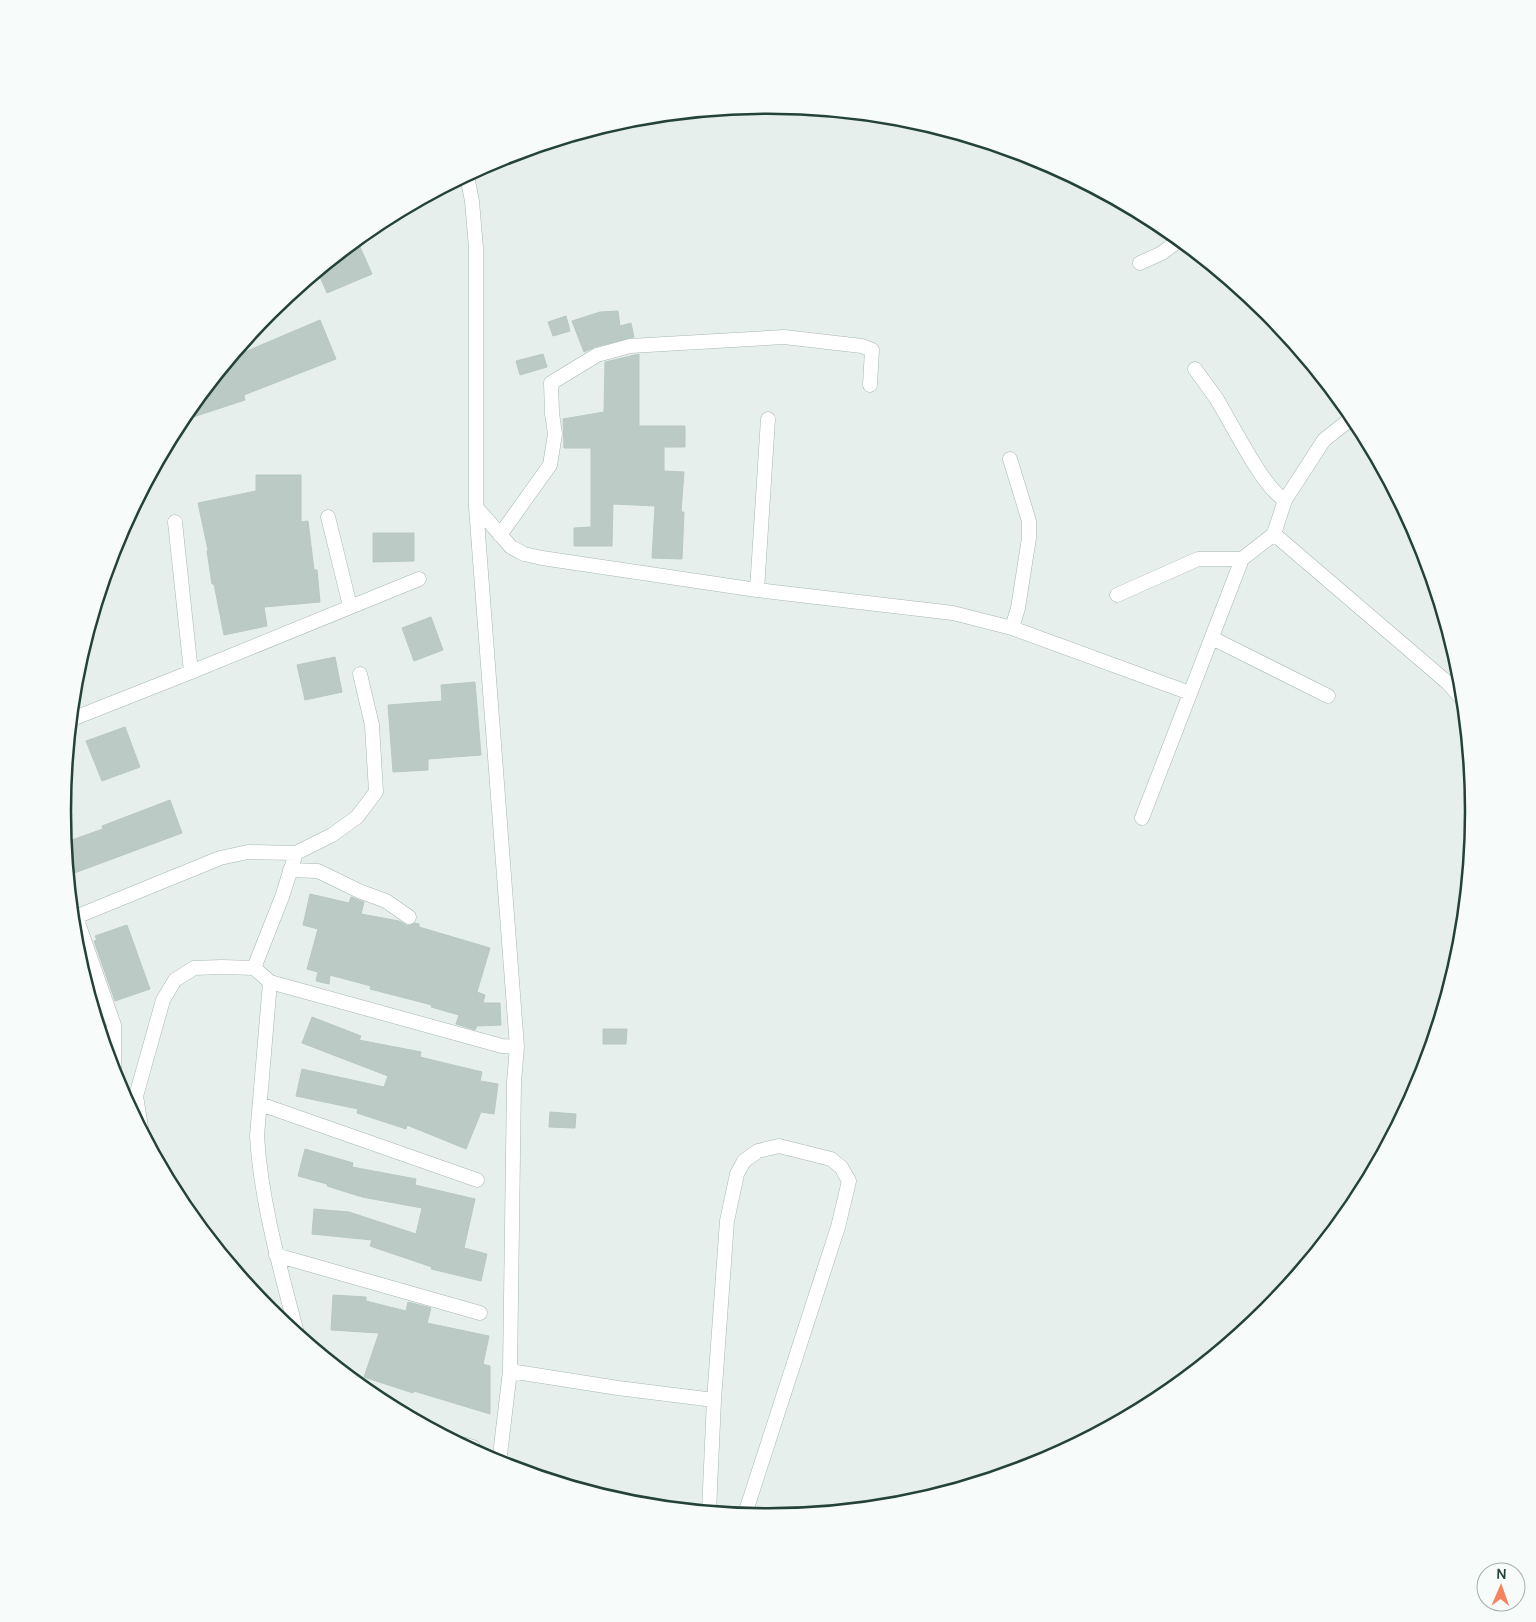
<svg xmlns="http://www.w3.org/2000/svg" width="1536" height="1622" viewBox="0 0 1536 1622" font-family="Manrope,sans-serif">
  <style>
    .building { fill: #bbcac4; stroke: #b8c9c2 }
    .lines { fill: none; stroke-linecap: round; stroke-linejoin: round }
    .street-casing { stroke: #a8b8b2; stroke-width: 15 }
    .street { stroke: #fff; stroke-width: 14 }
    .rim { fill: none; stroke: #24423a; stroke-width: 2.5 }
  </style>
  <rect width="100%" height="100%" fill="#e6efeb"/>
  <!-- building -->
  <path class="building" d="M357,240L372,274L327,293L318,272Z
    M618,311L620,326L631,323L634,337L595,347L584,352L572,321L600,312Z
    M566,316L570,331L553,336L548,322Z
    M320,320L336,359L244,395L245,400L181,421L233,357Z
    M543,354L547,367L520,375L516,361Z
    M639,354V426H685V447H664V471L684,472L681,512H684L682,559L652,558L655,506L613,504L612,546H574V528L591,527V448H564L563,419L604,412L605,362Z
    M256,475H301V522L308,521L314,570H317L320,602L264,607L267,626L224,635L214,584H212L207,551L208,550L198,503L256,491Z
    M373,533H414V561L373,562Z
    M431,617L443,650L414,661L402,628Z
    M335,657L342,692L305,700L297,665Z
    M475,682L481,755L428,759V770L393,772L388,705L442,701L441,685Z
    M125,727L140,767L102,781L86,741Z
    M170,800L182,833L69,875L66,842L103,829L102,826Z
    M310,894L349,903L351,897L364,902L361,914L399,921L408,926L415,923L419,924V927L490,948L477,992L485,995L483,1003H500L501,1025L477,1026L475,1030L456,1024L459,1015L431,1007L432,1005L370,989L371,986L330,975L329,984L316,981L318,972L307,969L318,929L303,925Z
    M127,925L150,989L115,1001L94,941L97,940L95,936Z
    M76,946L98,1007L94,1009L76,948Z
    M312,1017L361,1036L359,1040L421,1052L420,1057L482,1072L480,1081L498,1084L494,1114L481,1112L466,1149L407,1125L406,1129L357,1113L358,1109L296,1096L302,1069L384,1087L388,1076L302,1043Z
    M603,1029H627L626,1044H603Z
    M550,1112L576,1114L575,1128L549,1127Z
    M305,1149L353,1163L352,1167L416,1179L415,1185L475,1199L464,1248L487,1254L481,1281L431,1269L432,1267L370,1246L372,1240L312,1234L314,1209L349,1212L416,1234L422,1208L362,1197L327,1186V1184L298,1176Z
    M333,1295L366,1297V1301L406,1311L408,1302L420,1305L431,1308L427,1323L489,1336L483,1364L490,1366V1414L414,1391L413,1393L364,1377L379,1333L331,1330Z"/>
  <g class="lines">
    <defs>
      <path id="street" d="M467,176L472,201L476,248V507L517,1047L514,1082L510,1371L499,1463
        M1140,263L1162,253L1179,240
        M1195,369C1202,379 1209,388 1216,398C1230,420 1264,490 1285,500
        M1353,417L1324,440L1285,500L1274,534L1448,683L1463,700
        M1010,459L1029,521V538L1018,608L1012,628
        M476,507L511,547L524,554L542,558L757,590L953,613L1012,628L1190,693
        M328,517L350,606
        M175,522L191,672
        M500,535L550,465L555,434L552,413L551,383L597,355L630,346L784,337L862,346L872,350L870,385
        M757,590L768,419
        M1117,595L1198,559H1242
        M1212,638L1328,696
        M72,719L191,672L419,579
        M1142,818L1242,559L1274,534
        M290,870L318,871L359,891L386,901L409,917
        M76,917L114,1025V1074
        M73,918L220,858L248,852L296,853
        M254,968L282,897L296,853L332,835L357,817L376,792L372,725L360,674
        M270,982L502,1046L517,1047
        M260,1104L477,1180
        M141,1127L136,1096L163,1000L175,980L194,968L221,967L254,968L270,982L257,1136C261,1202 280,1268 297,1333
        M276,1255L480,1313
        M510,1371L618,1388L714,1400
        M462,1444L473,1447
        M709,1511L714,1400L727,1221L737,1174L744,1161L758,1151L779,1146L831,1159L841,1167L849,1181L838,1227L745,1514"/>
    </defs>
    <!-- street casing -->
    <use href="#street" class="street-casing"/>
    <!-- street -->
    <use href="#street" class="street"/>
  </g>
  <!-- crop -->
  <path d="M0 0H1536V1622H0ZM71 811a697 697 0 1 1 1394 0a697 697 0 1 1-1394 0Z" fill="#f7fbf9" fill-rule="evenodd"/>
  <path class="rim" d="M71 811a697 697 0 1 1 1394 0a697 697 0 1 1-1394 0Z"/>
  <!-- north arrow -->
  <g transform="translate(1501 1587) rotate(2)"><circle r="24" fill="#f7fbf9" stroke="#a3b1ad"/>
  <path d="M0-4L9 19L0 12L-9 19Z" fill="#f4845f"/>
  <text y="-8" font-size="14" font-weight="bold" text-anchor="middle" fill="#24423a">N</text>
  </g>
</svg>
